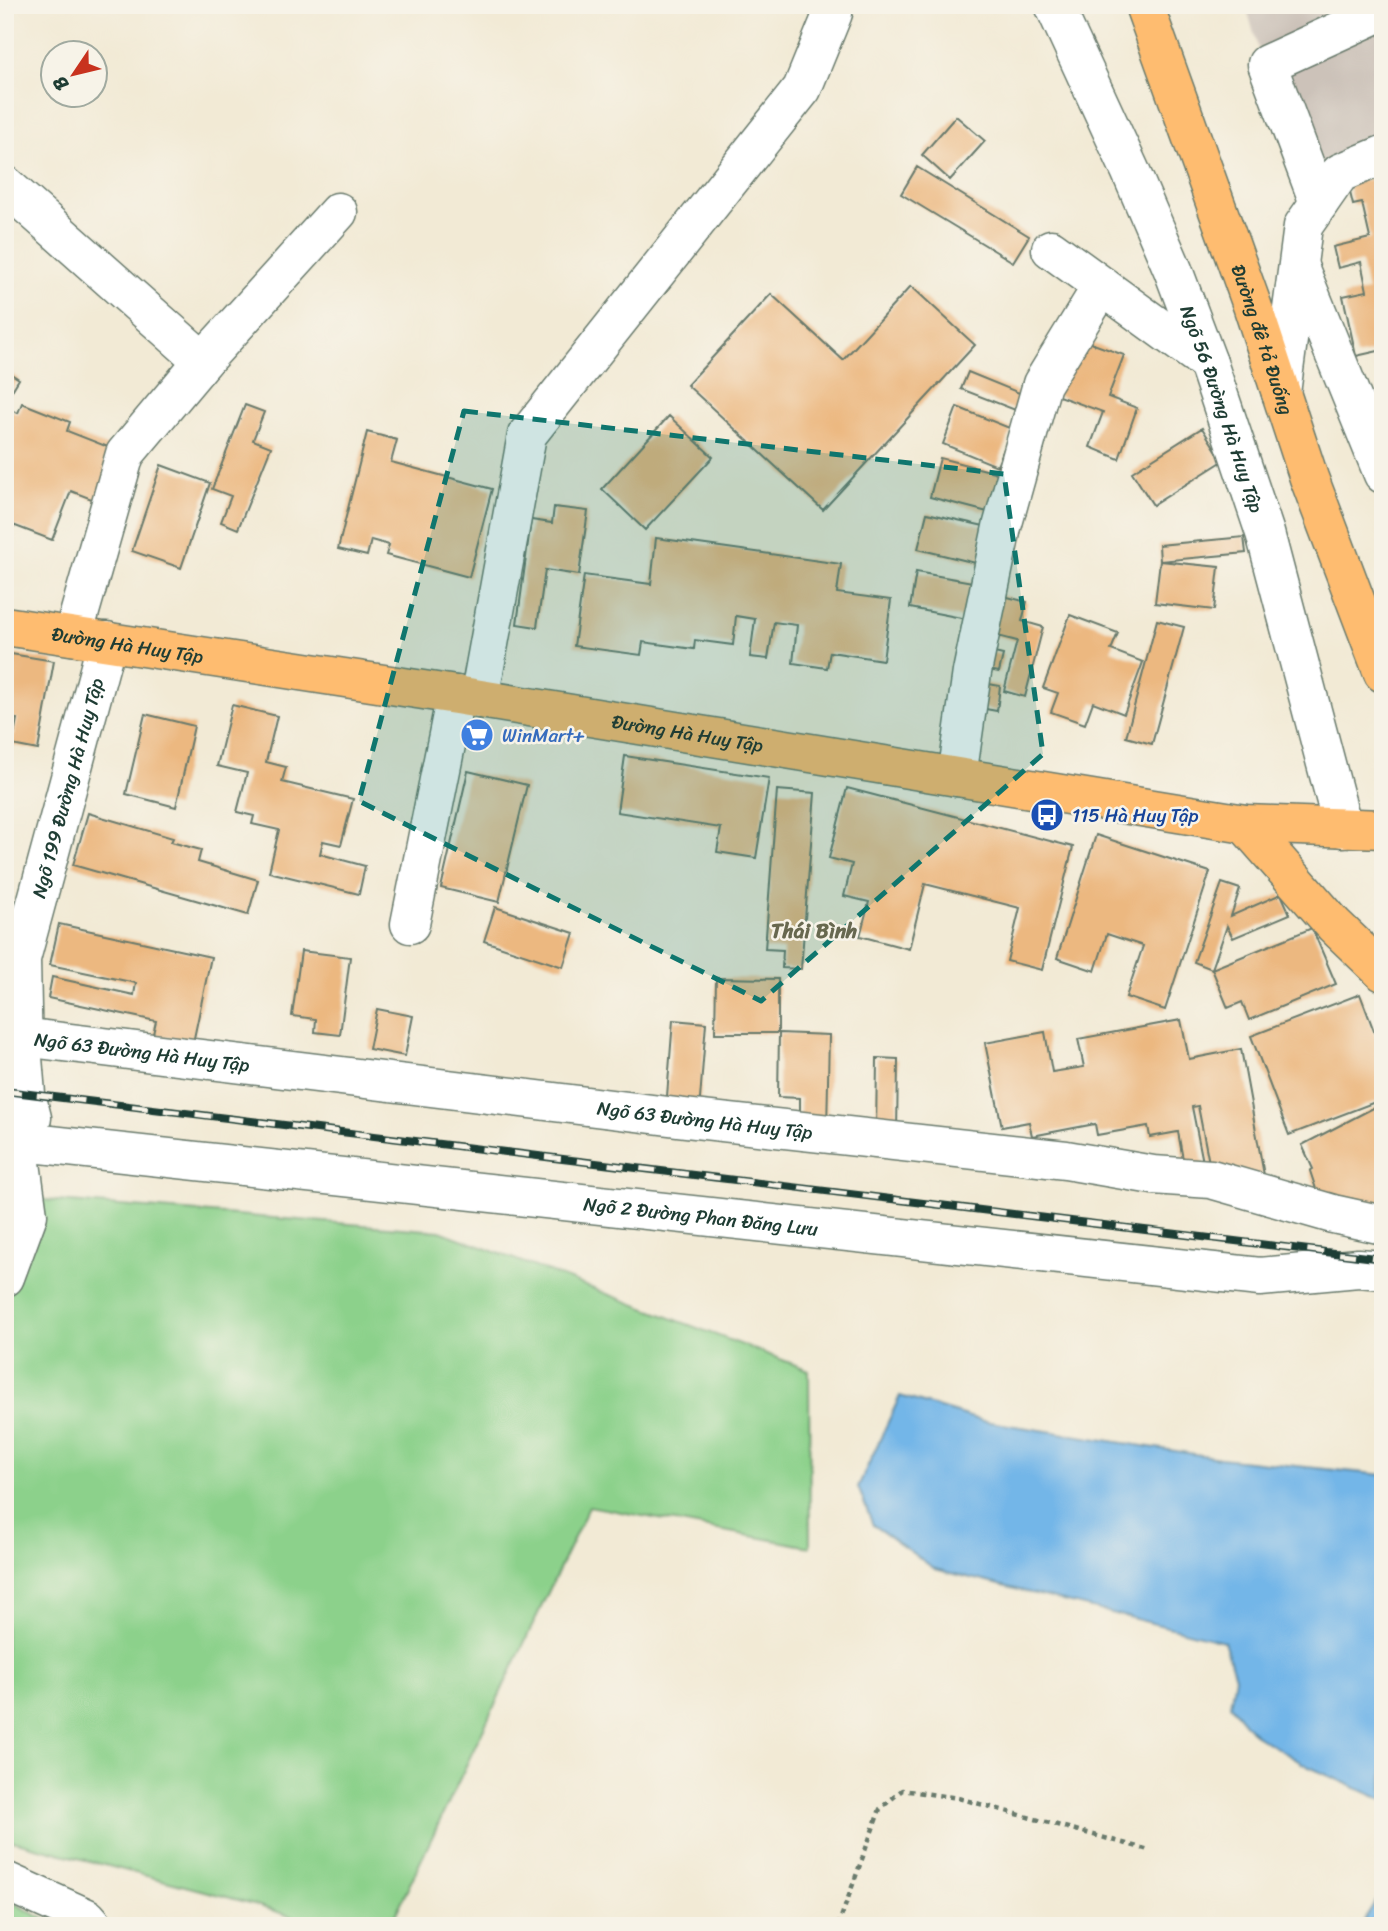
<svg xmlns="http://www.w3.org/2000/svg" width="1388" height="1931" viewBox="0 0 1388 1931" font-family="Sriracha,sans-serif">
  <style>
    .industrial { fill: #ccc2b9 }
    .green { fill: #8cd18b; stroke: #568760; stroke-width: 2 }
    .water { fill: #73b6e8; stroke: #497a8e; stroke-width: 2 }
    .building { fill: #ecb880 }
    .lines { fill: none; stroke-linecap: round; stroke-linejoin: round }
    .minor-casing { stroke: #697a6c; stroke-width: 41 }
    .major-casing { stroke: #697a6c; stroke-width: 41 }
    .path { stroke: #697a6c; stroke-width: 4.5; stroke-dasharray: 5 5; stroke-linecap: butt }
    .minor { stroke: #fff; stroke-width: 38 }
    .major { stroke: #febc70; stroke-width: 38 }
    .rail-casing { stroke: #1f3d34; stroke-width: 8 }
    .rail { stroke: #f7f3e8; stroke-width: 5; stroke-dasharray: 16; stroke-linecap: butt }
    .marked { fill: #0f766e; fill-opacity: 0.2; stroke: #0f766e; stroke-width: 5; stroke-dasharray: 14 9; stroke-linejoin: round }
    .labels { text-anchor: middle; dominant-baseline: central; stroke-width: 5; stroke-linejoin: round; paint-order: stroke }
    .street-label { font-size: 19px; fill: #1f3d34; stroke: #f7f3e8 }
    .shop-label { font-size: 19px; fill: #366cbe; stroke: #f7f3e8; text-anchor: start }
    .transit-label { font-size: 19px; fill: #164399; stroke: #f7f3e8; text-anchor: start }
    .neighbourhood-label { font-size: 21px; font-weight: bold; fill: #67684f; stroke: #f7f3e8 }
  </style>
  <rect width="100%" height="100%" fill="#f7f3e8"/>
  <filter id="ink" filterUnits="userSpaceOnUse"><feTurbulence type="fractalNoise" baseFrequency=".0143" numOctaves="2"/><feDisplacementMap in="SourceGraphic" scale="14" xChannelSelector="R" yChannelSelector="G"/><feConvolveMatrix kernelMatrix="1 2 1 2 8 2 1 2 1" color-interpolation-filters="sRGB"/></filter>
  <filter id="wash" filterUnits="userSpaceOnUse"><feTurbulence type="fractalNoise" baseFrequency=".00686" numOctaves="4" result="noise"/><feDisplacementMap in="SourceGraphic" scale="28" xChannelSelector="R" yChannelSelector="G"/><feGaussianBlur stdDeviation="1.57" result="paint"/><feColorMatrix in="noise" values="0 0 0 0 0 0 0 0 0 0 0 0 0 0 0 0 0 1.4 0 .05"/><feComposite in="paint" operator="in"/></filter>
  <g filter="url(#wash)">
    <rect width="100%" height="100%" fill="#f2ead5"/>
    <!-- industrial -->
    <path class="industrial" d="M1246,5H1383V166L1296,184Z"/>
    <!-- green -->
    <path class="green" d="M5,1197L440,1231L809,1370L810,1547L589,1506L390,1926H320L250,1903L5,1839Z
      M5,1898L56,1926H5Z"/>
    <!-- water -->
    <path class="water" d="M900,1396L983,1421L1220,1458L1383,1475V1800L1307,1766L1254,1734L1230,1705L1235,1677L1224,1641L935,1569L873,1525L858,1487Z
      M1383,1890V1926H1361Z"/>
    <g id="blocks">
      <!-- building -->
      <path class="building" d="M956,116L985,141L950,180L922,155Z
        M917,167L1029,236L1013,262L901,194Z
        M1383,176V350L1356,356L1343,296L1367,291L1361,262L1338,268L1333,247L1370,238L1362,203L1353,205L1348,184Z
        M911,286L975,345L823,510L687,385L771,294L843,360Z
        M1074,337L1124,355L1108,397L1137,408L1119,459L1090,447L1103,412L1053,394Z
        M5,370L19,379L5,402Z
        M968,372L1029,397L1023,413L961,389Z
        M22,403L70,422L67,431L121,452L102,503L71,491L52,540L5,522V408L18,413Z
        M245,405L264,412L253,440L271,447L238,529L221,522L231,496L212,489Z
        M957,407L1012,429L997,466L943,444Z
        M669,416L713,457L645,530L602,489Z
        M1202,428L1223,461L1153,505L1132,472Z
        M367,432L397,440L391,462L492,489L469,577L386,555L389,545L371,540L367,556L338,549Z
        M940,458L1009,476L999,515L930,497Z
        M161,465L210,483L181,568L132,551Z
        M554,507L588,511L579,575L545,570L537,627L517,624L531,520L552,523Z
        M927,513L997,529L988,566L918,549Z
        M1244,537L1246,553L1160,561L1159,545Z
        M656,538L841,564L837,593L891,600L883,660L830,652L827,668L793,663L797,625L774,622L768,659L750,657L755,619L736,616L733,645L695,640L694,649L643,642L641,655L574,646L584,575L651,584Z
        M1160,561L1219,567L1214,610L1155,603Z
        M916,572L984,584L977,621L910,608Z
        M992,593L1027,602L1022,621L1043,627L1025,697L1004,691L1017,641L982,632Z
        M1070,615L1118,633L1111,650L1143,662L1124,714L1093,702L1085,724L1051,712L1058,693L1043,688Z
        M1157,620L1184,627L1152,744L1126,737Z
        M982,650L1003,655L999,672L979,668Z
        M5,653L54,661L38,750L12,745L17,719L5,717Z
        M978,682L1000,686L997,711L974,707Z
        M232,705L277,716L266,762L286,767L282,782L353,799L341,845L323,841L320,854L365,866L359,894L269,872L279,830L252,824L254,816L237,812L247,773L217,766Z
        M145,714L194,726L176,807L126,794Z
        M625,756L769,778L756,858L717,852L721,828L617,812Z
        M468,771L527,785L499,902L441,888Z
        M847,788L1073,847L1042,970L1007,961L1020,908L925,884L909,949L860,936L869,902L844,896L852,864L829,858Z
        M777,790L815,793L801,969L782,968L783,950L765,949Z
        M88,813L173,838L171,842L201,850L198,862L258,880L248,915L73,865Z
        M1096,835L1210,872L1165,1010L1126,997L1143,946L1107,934L1095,971L1057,958Z
        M1222,883L1240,889L1231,916L1281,894L1290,914L1233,938L1227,926L1212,969L1312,928L1336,984L1249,1020L1242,1002L1228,1008L1212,969L1194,962Z
        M495,907L574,933L563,967L484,941Z
        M59,924L211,957L193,1043L153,1034L156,1021L48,998L52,977L134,995L136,983L50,965Z
        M301,951L350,957L340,1035L315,1032L316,1019L292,1016Z
        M716,978L778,979V1033H715Z
        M1360,994L1383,1055V1099L1289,1135L1251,1036Z
        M377,1009L413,1016L405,1056L369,1049Z
        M673,1020L706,1023L699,1112L666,1109Z
        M1181,1020L1189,1059L1241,1049L1264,1175L1210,1168L1198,1106L1192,1107L1205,1172L1186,1176L1178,1132L1150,1137L1148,1126L1097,1135L1095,1124L1032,1136L1029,1122L1002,1127L985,1043L1045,1032L1052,1072L1084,1067L1078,1039Z
        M779,1033L829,1035L827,1129L800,1128V1098L778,1097Z
        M877,1058L898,1059L897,1135H876Z
        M1383,1103V1214L1317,1192L1310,1171L1313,1169L1302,1145Z"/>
    </g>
  </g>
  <g filter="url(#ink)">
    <use href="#blocks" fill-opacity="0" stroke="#697a6c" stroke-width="2"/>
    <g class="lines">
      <defs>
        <g id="minor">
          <path id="s1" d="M1054,5L1130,170L1173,270L1208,363L1265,533L1343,828"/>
          <path d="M5,185L203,361"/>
          <path d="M1319,203L1267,64L1383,11"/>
          <path d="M1051,249L1208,363"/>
          <path d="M1299,267L1383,474"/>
          <path d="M1281,393L1303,226L1340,173L1383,155"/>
          <path d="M73,636L125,454L203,361L338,212"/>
          <path d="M479,699L527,435L802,89L833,13L827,5"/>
          <path d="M957,777L972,672L1002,527L1042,384L1102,286"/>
          <path d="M410,924L456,695"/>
          <path id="s2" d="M22,1037L685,1118L1066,1160L1153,1175L1211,1179L1333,1214L1383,1225"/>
          <path id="s3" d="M5,1140L1260,1277L1358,1268L1383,1270"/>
          <path id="s4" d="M18,1141L32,1118L26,1094L23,1058L21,959L107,641"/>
          <path d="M5,1277L28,1215L18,1141"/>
          <path d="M5,1881L87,1918L94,1926"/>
        </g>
        <g id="major">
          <path id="s5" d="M1144,5L1252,305L1309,478L1383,673"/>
          <path id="s6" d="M5,626L456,695L1245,824L1383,829"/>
          <path d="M1245,824L1334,925L1383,972"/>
        </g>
      </defs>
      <!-- minor casing -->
      <use href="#minor" class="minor-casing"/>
      <!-- major casing -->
      <use href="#major" class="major-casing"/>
      <!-- path -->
      <path class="path" d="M838,1926L880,1809L902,1790L958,1798L1149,1850"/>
      <!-- minor -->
      <use href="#minor" class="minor"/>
      <!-- major -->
      <use href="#major" class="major"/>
      <defs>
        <path id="rail" d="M5,1091L1383,1259"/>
      </defs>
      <!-- rail casing -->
      <use href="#rail" class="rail-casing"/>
      <!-- rail -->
      <use href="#rail" class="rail"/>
    </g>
  </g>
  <!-- marked area -->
  <path class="marked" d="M464,411L1004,474L1043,754L761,1001L359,801Z"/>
  <!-- icons -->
  <defs>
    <symbol id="supermarket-disc" viewBox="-11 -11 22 22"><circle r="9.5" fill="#3f7fe0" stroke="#f7f3e8"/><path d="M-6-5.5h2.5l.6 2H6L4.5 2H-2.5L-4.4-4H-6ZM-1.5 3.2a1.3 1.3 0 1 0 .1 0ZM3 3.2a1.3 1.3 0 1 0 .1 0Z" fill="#fff"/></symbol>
    <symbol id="bus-disc" viewBox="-11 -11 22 22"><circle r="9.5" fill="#1a4fb4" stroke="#f7f3e8"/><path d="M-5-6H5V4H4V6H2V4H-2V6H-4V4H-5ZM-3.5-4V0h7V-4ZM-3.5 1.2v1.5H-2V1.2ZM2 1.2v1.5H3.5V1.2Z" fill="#fff"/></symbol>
  </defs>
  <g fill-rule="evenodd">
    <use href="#supermarket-disc" x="458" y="716" width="38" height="38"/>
    <use href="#bus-disc" x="1028" y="796" width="38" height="38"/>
  </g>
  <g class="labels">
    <!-- street labels -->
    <g class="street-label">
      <text stroke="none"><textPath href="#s5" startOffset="355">Đường đê tả Đuống</textPath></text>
      <text stroke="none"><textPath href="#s1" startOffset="438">Ngõ 56 Đường Hà Huy Tập</textPath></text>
      <text stroke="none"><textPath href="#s6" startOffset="124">Đường Hà Huy Tập</textPath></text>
      <text stroke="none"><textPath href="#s6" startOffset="691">Đường Hà Huy Tập</textPath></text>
      <text stroke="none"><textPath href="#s4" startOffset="364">Ngõ 199 Đường Hà Huy Tập</textPath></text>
      <text stroke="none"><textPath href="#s2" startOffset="121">Ngõ 63 Đường Hà Huy Tập</textPath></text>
      <text stroke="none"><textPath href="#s2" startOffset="688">Ngõ 63 Đường Hà Huy Tập</textPath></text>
      <text stroke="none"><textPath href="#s3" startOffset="700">Ngõ 2 Đường Phan Đăng Lưu</textPath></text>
    </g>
    <!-- shop labels -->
    <g class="shop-label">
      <text x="502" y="735">WinMart+</text>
    </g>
    <!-- transit labels -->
    <g class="transit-label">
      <text x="1072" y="815">115 Hà Huy Tập</text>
    </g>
    <!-- neighbourhood labels -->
    <g class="neighbourhood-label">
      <text x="814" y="931">Thái Bình</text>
    </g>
  </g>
  <!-- margin -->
  <rect width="1388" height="1931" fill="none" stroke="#f7f3e8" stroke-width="28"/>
  <!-- north arrow -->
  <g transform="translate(74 74) rotate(235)"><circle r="33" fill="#f7f3e8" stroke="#a1aaa0" stroke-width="2"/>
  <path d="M0-5L12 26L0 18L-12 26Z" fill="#c8321e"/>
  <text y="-10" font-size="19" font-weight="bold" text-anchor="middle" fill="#1f3d34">B</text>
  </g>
</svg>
